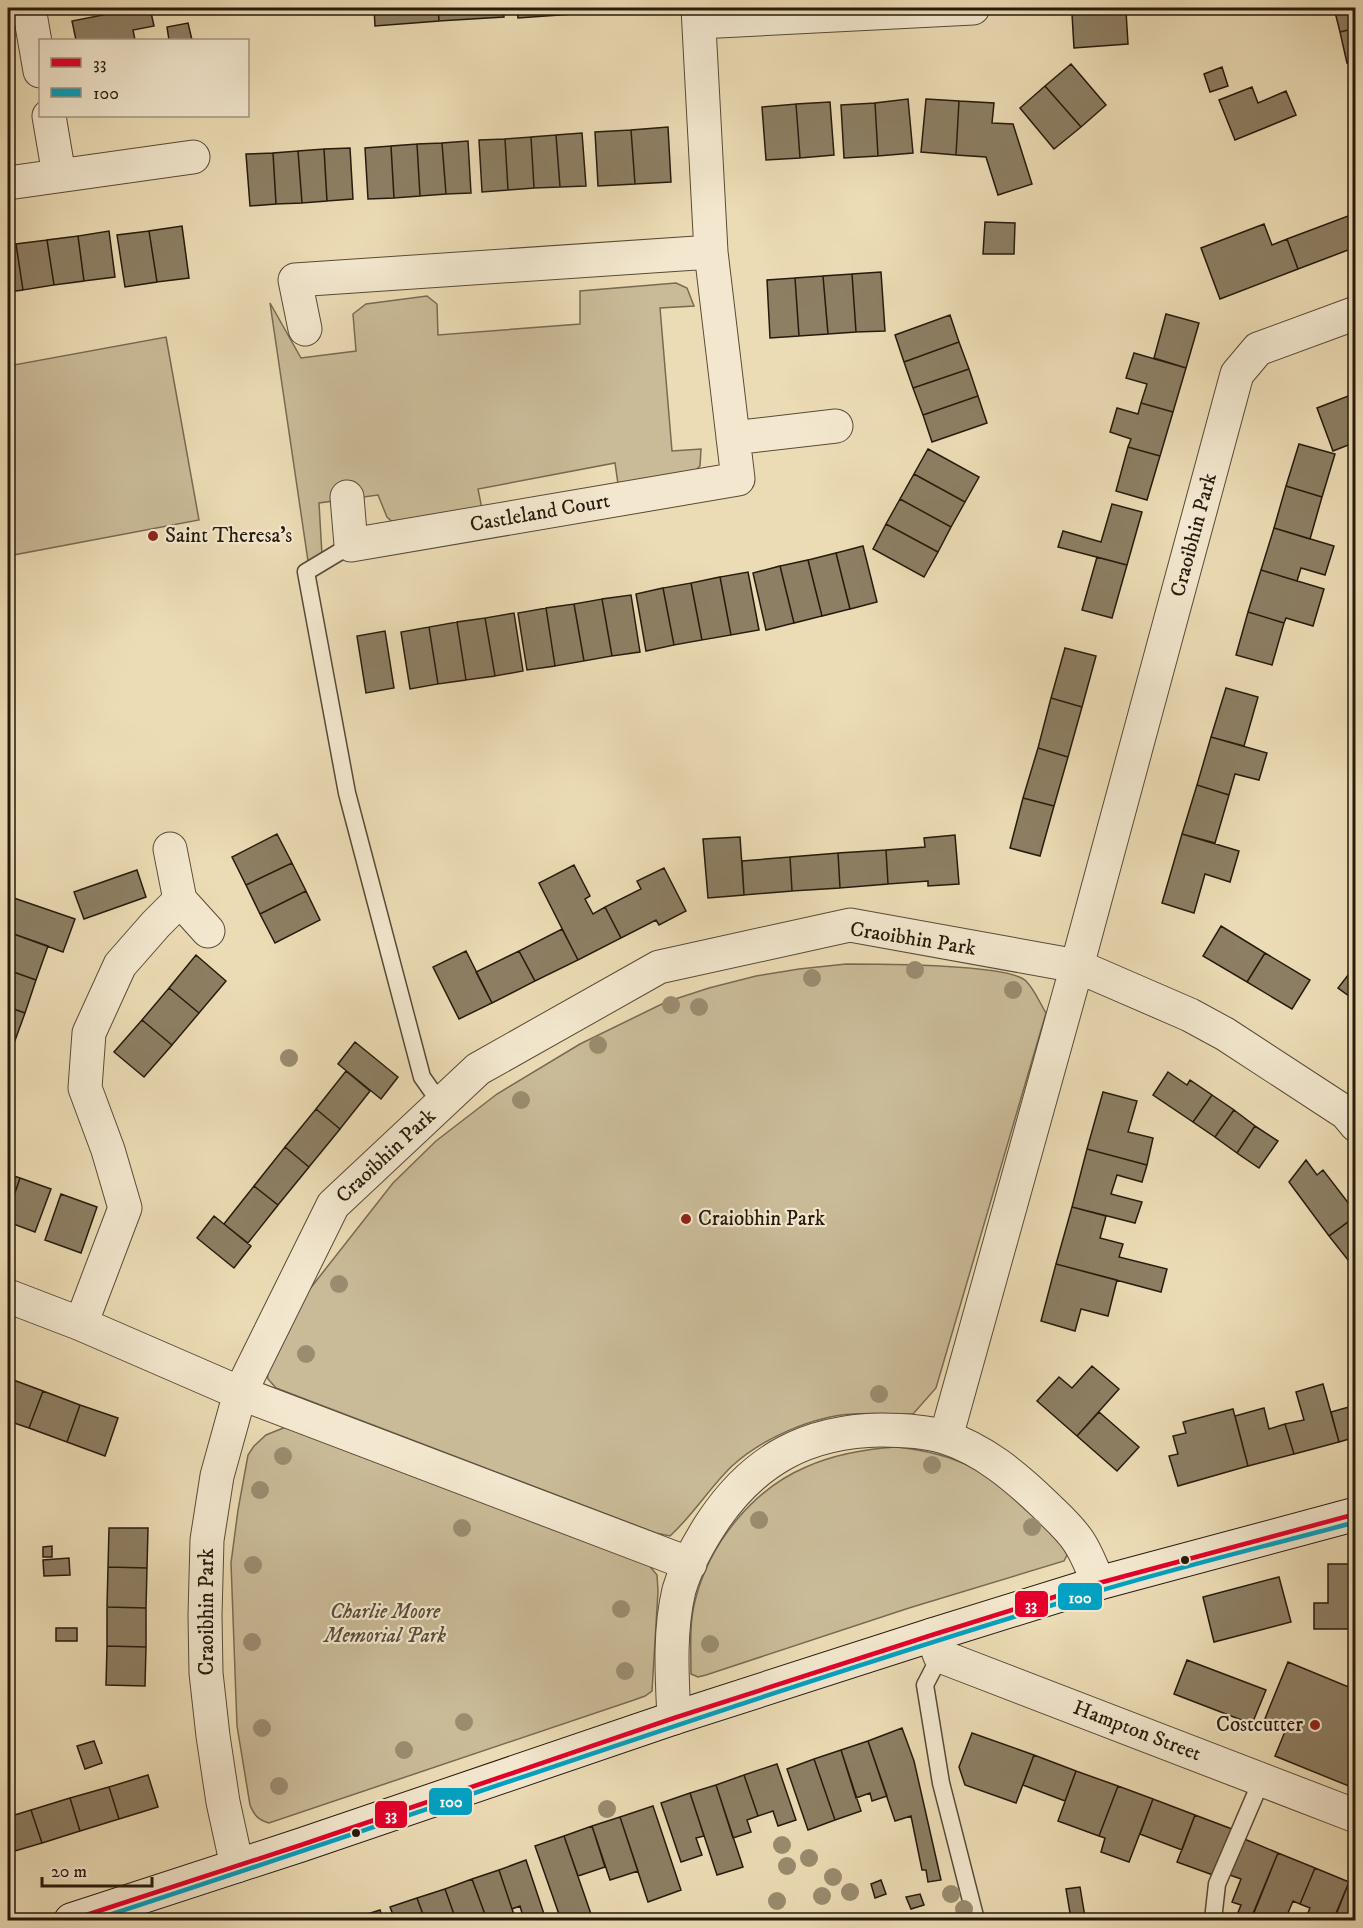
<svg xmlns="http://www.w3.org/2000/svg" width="1363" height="1928" viewBox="0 0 1363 1928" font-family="'IM FELL DW Pica',serif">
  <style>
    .green { fill: #cabb98; stroke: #786a52; stroke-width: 1.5 }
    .building { fill: #8d7f64; stroke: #261a0c; stroke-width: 1.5 }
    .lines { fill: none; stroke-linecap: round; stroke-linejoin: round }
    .service-casing { stroke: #584a36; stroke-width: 19 }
    .minor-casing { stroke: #584a36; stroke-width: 35 }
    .tertiary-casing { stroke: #584a36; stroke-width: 35 }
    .secondary-casing { stroke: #261a0c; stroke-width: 35 }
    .service { stroke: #f3e8cf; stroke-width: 16 }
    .minor { stroke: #f3e8cf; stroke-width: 33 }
    .tertiary { stroke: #f3e8cf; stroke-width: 33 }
    .secondary { stroke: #f3e8cf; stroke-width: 33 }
    .bus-1-casing { stroke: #f3e8cf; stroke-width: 9 }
    .bus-2-casing { stroke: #f3e8cf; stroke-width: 9 }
    .bus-1 { stroke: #e4002b; stroke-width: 4.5 }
    .bus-2 { stroke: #02a2c4; stroke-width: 4.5 }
    .tree { fill: #9a8c6f }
    .poi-dot { fill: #8f2418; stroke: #f3e8cf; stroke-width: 2 }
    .bus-dot { fill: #261a0c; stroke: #f3e8cf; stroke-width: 2 }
    .labels { text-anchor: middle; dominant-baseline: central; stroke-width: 4.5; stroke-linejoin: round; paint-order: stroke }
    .street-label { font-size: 21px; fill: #261a0c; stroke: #f3e8cf }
    .poi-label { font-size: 21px; fill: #261a0c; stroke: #f3e8cf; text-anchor: start }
    .park-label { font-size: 21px; font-style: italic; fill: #574a36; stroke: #f3e8cf }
    .line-badge { stroke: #f3e8cf; stroke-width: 2 }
    .badge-label { font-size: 16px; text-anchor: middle; font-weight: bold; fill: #fff }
  </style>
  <rect width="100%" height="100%" fill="#ecdcb5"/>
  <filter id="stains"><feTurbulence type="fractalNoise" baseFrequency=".00333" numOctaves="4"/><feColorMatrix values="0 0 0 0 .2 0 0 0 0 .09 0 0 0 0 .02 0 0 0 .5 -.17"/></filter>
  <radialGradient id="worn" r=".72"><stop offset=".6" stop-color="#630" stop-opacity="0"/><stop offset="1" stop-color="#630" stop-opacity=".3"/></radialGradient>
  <!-- green -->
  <path class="green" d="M676,283L687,288L694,306L660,308L672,451L701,449L700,466L684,482L619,491L615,463L478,489L483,514L400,529L387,517L378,495L319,503L322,555L308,561L270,303L301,358L356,351L353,314L366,304L427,296L437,304L438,335L580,324V291Z
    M166,337L199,520L8,556V366Z
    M846,964C875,964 1008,964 1026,981C1034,989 1040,1003 1046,1013L936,1388L913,1414C893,1414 873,1413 853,1414C813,1416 761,1439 732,1466C710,1487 694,1514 670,1536L656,1533L276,1388L268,1379L267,1367L309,1290L393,1183L436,1141L497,1094L580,1044L666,1002L709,988L756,976L799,969Z
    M293,1424L647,1563L657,1575L658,1591L652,1691L645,1696L634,1700L269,1823C258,1820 254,1815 250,1805L237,1726L231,1563L238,1510L248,1455L254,1446L266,1435Z
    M896,1447C957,1453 992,1473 1035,1515C1047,1528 1060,1538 1067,1555L1064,1561L909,1608L706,1675L698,1677L691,1674C691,1649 689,1625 695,1601C709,1544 752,1490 806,1467C835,1454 865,1449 896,1447Z"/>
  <!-- building -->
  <path class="building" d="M138,8H150L154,26L133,30L135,40H76L72,21Z
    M374,8H438L439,21L375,26Z
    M438,8H503L504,17L439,21Z
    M517,8H588V13L518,18Z
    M588,8H659V9L588,13Z
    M1072,8H1126V11L1072,14Z
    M1334,8H1356V28L1340,32Z
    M1126,11L1128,44L1074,48L1072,14Z
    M188,23L192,40H169L167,27Z
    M1356,28V61L1347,63L1340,32Z
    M1071,64L1106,105L1081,127L1045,86Z
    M1222,67L1228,86L1210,92L1204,74Z
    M1045,86L1081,127L1054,149L1020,108Z
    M1252,87L1258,103L1286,91L1296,115L1235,140L1219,100Z
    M908,99L913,153L878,156L875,103Z
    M926,99L959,101L956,155L921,152Z
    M959,101L994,103L992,123L1013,124L1032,184L998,195L986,157L956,155Z
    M830,102L834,155L800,158L796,104Z
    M875,103L878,156L844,158L841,105Z
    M796,104L800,158L766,160L762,107Z
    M668,127L671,182L635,184L631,130Z
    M631,130L635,184L598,186L595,132Z
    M582,133L586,186L560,187L556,135Z
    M556,135L560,187L534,188L531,137Z
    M531,137L534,188L508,190L505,139Z
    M505,139L508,190L482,192L479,140Z
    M468,141L471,193L446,194L442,143Z
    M442,143L446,194L420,196L417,144Z
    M417,144L420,196L394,198L391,146Z
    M391,146L394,198L368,199L365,148Z
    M350,148L353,199L327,201L324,149Z
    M324,149L327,201L302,203L298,151Z
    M298,151L302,203L276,204L273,153Z
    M273,153L276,204L250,206L246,154Z
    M1356,213V247L1298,269L1287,239Z
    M985,222L1015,223L1014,254H983Z
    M1264,224L1272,245L1287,239L1298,269L1220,299L1201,248Z
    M182,226L189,278L157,282L149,231Z
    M109,231L115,277L84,281L78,236Z
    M149,231L157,282L125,287L117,235Z
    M78,236L84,281L54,285L47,240Z
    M47,240L54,285L23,290L16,244Z
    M16,244L23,290L8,292V246Z
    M881,272L885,331L856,332L852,274Z
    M852,274L856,332L828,334L823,276Z
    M823,276L828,334L799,336L795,278Z
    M795,278L799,336L770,338L767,280Z
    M1166,314L1199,323L1186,368L1154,358Z
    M950,315L959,342L904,362L895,335Z
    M959,342L969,369L913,388L904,362Z
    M1134,353L1186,368L1173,412L1141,403L1147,384L1126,378Z
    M969,369L978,396L923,415L913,388Z
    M1356,393V442L1333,451L1317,408Z
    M978,396L987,423L932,442L923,415Z
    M1141,403L1173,412L1160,456L1128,447L1131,439L1110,432L1117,408L1138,414Z
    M1299,444L1335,454L1322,497L1286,486Z
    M1128,447L1160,456L1147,500L1116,491Z
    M928,449L979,477L965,502L914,474Z
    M914,474L965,502L951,527L900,499Z
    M1286,486L1322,497L1310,539L1274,528Z
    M900,499L951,527L938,552L886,524Z
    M1112,504L1142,512L1127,565L1058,547L1063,531L1101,542Z
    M886,524L938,552L924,577L873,549Z
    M1274,528L1334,546L1325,575L1301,568L1297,581L1261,570Z
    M863,546L877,602L850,609L836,553Z
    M836,553L850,609L822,616L808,560Z
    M1097,557L1127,565L1112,618L1082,610Z
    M808,560L822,616L794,623L780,566Z
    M780,566L794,623L766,630L753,573Z
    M1261,570L1324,589L1313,626L1286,618L1284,623L1248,612Z
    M748,572L759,630L731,635L720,577Z
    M720,577L731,635L702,640L691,583Z
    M691,583L702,640L674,645L663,588Z
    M663,588L674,645L646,651L636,594Z
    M631,595L640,652L612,656L602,599Z
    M602,599L612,656L584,661L574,604Z
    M574,604L584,661L555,666L546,608Z
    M546,608L555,666L527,670L518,613Z
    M1248,612L1284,623L1272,665L1236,655Z
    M514,613L523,671L495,676L485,618Z
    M485,618L495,676L466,680L457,622Z
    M457,622L466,680L438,684L429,627Z
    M429,627L438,684L410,689L401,632Z
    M385,631L394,688L366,693L357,636Z
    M1065,648L1096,656L1082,707L1051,698Z
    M1226,688L1258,697L1244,746L1211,737Z
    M1051,698L1082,707L1068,757L1038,748Z
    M1211,737L1267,753L1259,780L1235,774L1229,795L1197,785Z
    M1038,748L1068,757L1054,806L1023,798Z
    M1197,785L1229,795L1215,843L1182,834Z
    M1023,798L1054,806L1040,856L1010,848Z
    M277,834L292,863L246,885L232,857Z
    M1182,834L1239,851L1230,882L1205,874L1194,913L1162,903Z
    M955,835L959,884L928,886V881L888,884L886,850L925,847L924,838Z
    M740,837L744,895L708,898L703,839Z
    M886,850L888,884L840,888L838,853Z
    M838,853L840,888L792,891L790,857Z
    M790,857L792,891L744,895L742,861Z
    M292,863L306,891L260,914L246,885Z
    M574,865L590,896L585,899L593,914L605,907L621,938L578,960L539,883Z
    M664,868L686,911L659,925L656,920L621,938L605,907L641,889L637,881Z
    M137,870L146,897L84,919L74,892Z
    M306,891L320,920L275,943L260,914Z
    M8,896L75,919L63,952L8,932Z
    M1221,926L1265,953L1247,982L1203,956Z
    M562,929L578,960L535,981L519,951Z
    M8,932L48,946L36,980L8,970Z
    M466,951L492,1003L459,1019L433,967Z
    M519,951L535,981L492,1003L476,972Z
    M1265,953L1310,980L1292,1009L1247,982Z
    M196,955L226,981L199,1013L169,988Z
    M1356,965V1001L1338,988Z
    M8,970L36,980L25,1013L8,1007Z
    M169,988L199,1013L172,1045L142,1020Z
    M8,1007L25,1013L13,1046L8,1044Z
    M142,1020L172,1045L144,1077L114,1052Z
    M355,1042L398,1077L381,1099L338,1064Z
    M346,1071L370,1091L340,1129L316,1109Z
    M1168,1072L1187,1085L1190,1080L1212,1095L1193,1122L1153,1095Z
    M1103,1092L1137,1101L1128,1132L1153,1138L1147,1165L1087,1149Z
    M1212,1095L1234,1110L1215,1137L1193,1122Z
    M316,1109L340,1129L309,1167L285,1147Z
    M1234,1110L1255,1126L1237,1153L1215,1137Z
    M1255,1126L1278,1141L1259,1168L1237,1153Z
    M285,1147L309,1167L278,1205L254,1186Z
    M1087,1149L1147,1165L1142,1182L1117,1175L1111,1194L1142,1202L1135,1223L1072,1207Z
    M1306,1160L1317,1175L1323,1170L1356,1213V1216L1329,1236L1289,1182Z
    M8,1174L20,1178L8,1213Z
    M20,1178L51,1189L35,1232L8,1222V1213Z
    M254,1186L278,1205L248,1243L224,1224Z
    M61,1194L97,1207L81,1253L45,1240Z
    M1072,1207L1106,1216L1100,1238L1123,1244L1119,1257L1167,1269L1161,1292L1056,1264Z
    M214,1216L251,1246L234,1268L197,1238Z
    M1356,1216V1270L1329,1236Z
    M1056,1264L1117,1280L1108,1316L1081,1309L1075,1331L1041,1321Z
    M1092,1366L1119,1389L1077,1436L1037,1401L1059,1377L1072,1388Z
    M8,1378L43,1391L29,1428L8,1421Z
    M1323,1384L1339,1442L1294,1454L1285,1424L1304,1420L1296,1392Z
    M43,1391L80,1405L67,1442L29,1428Z
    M80,1405L118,1418L105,1456L67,1442Z
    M1356,1405V1437L1339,1442L1331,1412Z
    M1264,1408L1269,1429L1285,1424L1294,1454L1248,1466L1235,1416Z
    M1233,1409L1248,1466L1178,1486L1169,1456L1178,1454L1173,1436L1186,1433L1183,1422Z
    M1099,1412L1139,1447L1117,1471L1077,1436Z
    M109,1528H148L147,1568L108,1567Z
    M52,1546V1557H43V1547Z
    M69,1558L70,1575L44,1576L43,1560Z
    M1328,1564H1356V1629H1314V1603H1328Z
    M108,1567L147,1568L146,1608L107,1607Z
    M1279,1577L1291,1622L1214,1642L1203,1597Z
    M107,1607L146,1608V1647L107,1646Z
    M56,1628H77V1641H56Z
    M107,1646L146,1647L145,1686L106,1685Z
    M1187,1660L1266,1690L1252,1724L1174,1694Z
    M1288,1662L1356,1690V1789L1275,1756L1286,1729L1264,1721Z
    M902,1728L914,1761L941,1880L928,1882L926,1870H922L911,1816L895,1821L868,1741Z
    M972,1733L1034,1755L1016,1803L965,1785L959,1767Z
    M94,1741L102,1763L85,1769L77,1746Z
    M868,1741L887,1796L872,1801L870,1793L856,1798L841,1750Z
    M841,1750L861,1811L835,1820L814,1759Z
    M1034,1755L1076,1771L1065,1801L1023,1785Z
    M814,1759L835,1820L808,1830L787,1769Z
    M777,1764L796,1820L778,1826L773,1811L758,1816L744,1775Z
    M1076,1771L1118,1786L1099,1836L1058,1821Z
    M148,1775L158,1807L119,1819L109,1787Z
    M744,1775L758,1816L747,1820L751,1832L733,1838L716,1785Z
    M716,1785L743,1867L717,1875L690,1793Z
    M1118,1786L1153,1799L1129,1862L1101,1852L1105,1838L1099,1836Z
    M109,1787L119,1819L80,1831L70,1798Z
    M690,1793L704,1836L696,1838L702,1855L681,1862L661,1803Z
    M70,1798L80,1831L42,1843L31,1810Z
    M1153,1799L1195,1815L1182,1850L1140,1834Z
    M653,1806L681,1890L648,1902L620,1817Z
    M31,1810L42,1843L8,1853V1817Z
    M1195,1815L1232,1829L1213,1875L1177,1862Z
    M620,1817L638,1871L610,1880L592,1826Z
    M592,1826L605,1867L578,1876L564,1836Z
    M564,1836L592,1917L581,1920H561L535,1846Z
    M1242,1838L1278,1853L1251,1920H1235L1241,1905L1232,1902L1241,1879L1227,1874Z
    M1278,1853L1315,1868L1300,1904L1293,1901L1285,1920H1263L1252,1916Z
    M526,1860L546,1920H524L520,1906L512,1909L499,1870Z
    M1315,1868L1349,1882L1334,1920H1305L1310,1908L1300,1904Z
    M499,1870L512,1909L516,1920H487L472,1879Z
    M472,1879L487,1920H456L445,1889Z
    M881,1880L886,1894L875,1898L871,1884Z
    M1349,1882L1356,1885V1920H1340L1334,1918Z
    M1080,1887L1085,1917L1071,1919L1066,1889Z
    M445,1889L456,1920H425L417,1898Z
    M920,1894L924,1905L911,1909L906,1897Z
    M417,1898L425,1920H395L390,1907Z
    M380,1910L383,1920H349Z"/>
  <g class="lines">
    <defs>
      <path id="service" d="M351,545L306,572L347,793L422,1077L441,1104
        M940,1656L925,1685L941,1783L976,1920
        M1213,1920L1217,1884L1262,1779"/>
      <path id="minor" d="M29,8L40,71
        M699,22L973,8
        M49,116L59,175
        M8,183L193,157
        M305,329L295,280L711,252
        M733,438L836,426
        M347,497L351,545L738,479L711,252L698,8
        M170,849L180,900L208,931
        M8,1296L81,1324L240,1393L690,1564
        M81,1324L125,1208L108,1150L85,1088L89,1033L120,965L156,924L180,900
        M946,1437L1077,966L1237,374L1258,349L1356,313
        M674,1718C672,1677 669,1631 679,1590C686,1566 699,1542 713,1521C754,1460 807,1431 881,1430C902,1430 924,1431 944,1437C983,1449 1016,1477 1045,1505C1057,1517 1070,1528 1079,1542C1087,1554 1092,1569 1099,1583
        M237,1866L223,1802L213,1736L206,1673L205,1615L207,1540L217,1476L240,1393L333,1205L478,1069L659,967L850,925L1077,966L1190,1015L1225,1034L1346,1113L1356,1125"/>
      <path id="tertiary" d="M932,1635L940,1656L1356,1816"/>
      <path id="secondary" d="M71,1920L301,1845L674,1718L932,1635L1099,1583L1356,1514"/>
    </defs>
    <!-- service casing -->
    <use href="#service" class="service-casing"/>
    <!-- minor casing -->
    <use href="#minor" class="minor-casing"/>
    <!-- tertiary casing -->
    <use href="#tertiary" class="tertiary-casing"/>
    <!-- secondary casing -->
    <use href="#secondary" class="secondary-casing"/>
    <!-- service -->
    <use href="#service" class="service"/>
    <!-- minor -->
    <use href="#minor" class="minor"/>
    <!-- tertiary -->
    <use href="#tertiary" class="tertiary"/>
    <!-- secondary -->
    <use href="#secondary" class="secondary"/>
    <defs>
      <path id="bus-1" d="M71,1920L301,1845L674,1718L932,1635L1099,1583L1356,1514"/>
      <path id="bus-2" d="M94,1920C429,1811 761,1692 1099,1591C1183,1566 1270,1545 1356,1522"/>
    </defs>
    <!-- bus-1 casing -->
    <use href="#bus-1" class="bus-1-casing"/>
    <!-- bus-2 casing -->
    <use href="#bus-2" class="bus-2-casing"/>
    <!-- bus-1 -->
    <use href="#bus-1" class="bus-1"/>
    <!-- bus-2 -->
    <use href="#bus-2" class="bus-2"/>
  </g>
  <!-- trees -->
  <g class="tree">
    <circle cx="915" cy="970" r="9"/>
    <circle cx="812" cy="978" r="9"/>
    <circle cx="1013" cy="990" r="9"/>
    <circle cx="671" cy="1005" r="9"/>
    <circle cx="699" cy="1007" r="9"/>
    <circle cx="598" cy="1045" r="9"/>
    <circle cx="289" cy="1058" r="9"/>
    <circle cx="521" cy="1100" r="9"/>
    <circle cx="339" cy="1284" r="9"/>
    <circle cx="306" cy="1354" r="9"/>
    <circle cx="879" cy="1394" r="9"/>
    <circle cx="283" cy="1456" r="9"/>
    <circle cx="932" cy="1465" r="9"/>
    <circle cx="260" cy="1490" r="9"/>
    <circle cx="759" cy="1520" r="9"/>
    <circle cx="1032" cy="1527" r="9"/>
    <circle cx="462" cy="1528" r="9"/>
    <circle cx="253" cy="1565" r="9"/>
    <circle cx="621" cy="1609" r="9"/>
    <circle cx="252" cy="1642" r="9"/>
    <circle cx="710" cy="1644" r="9"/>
    <circle cx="625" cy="1671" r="9"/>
    <circle cx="464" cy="1722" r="9"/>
    <circle cx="262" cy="1728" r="9"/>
    <circle cx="404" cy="1750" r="9"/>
    <circle cx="279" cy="1786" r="9"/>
    <circle cx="607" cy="1809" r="9"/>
    <circle cx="782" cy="1845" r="9"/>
    <circle cx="809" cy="1858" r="9"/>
    <circle cx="787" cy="1866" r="9"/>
    <circle cx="833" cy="1877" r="9"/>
    <circle cx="850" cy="1892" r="9"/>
    <circle cx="951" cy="1894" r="9"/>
    <circle cx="822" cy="1896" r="9"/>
    <circle cx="777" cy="1901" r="9"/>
    <circle cx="964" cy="1909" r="9"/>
  </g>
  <!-- markers -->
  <g class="poi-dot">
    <circle cx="153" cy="536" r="6"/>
    <circle cx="686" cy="1219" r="6"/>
    <circle cx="1315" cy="1725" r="6"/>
  </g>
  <g class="bus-dot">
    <circle cx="1185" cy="1560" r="5"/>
    <circle cx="356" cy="1833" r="5"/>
  </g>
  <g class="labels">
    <!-- street labels -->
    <g class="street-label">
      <text transform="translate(540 513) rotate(-10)">Castleland Court</text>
      <text transform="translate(1194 535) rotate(-75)">Craoibhin Park</text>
      <text transform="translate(913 939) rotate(9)">Craoibhin Park</text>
      <text transform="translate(386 1156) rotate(-43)">Craoibhin Park</text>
      <text transform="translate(207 1612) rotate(-90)">Craoibhin Park</text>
      <text transform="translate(1137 1731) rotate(21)">Hampton Street</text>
    </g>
    <!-- poi labels -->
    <g class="poi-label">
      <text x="165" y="536">Saint Theresa's</text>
      <text x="698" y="1219">Craiobhin Park</text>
      <text x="1303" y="1725" text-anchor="end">Costcutter</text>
    </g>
    <!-- park labels -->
    <g class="park-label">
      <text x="385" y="1612">Charlie Moore<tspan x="385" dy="24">Memorial Park</tspan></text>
    </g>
  </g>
  <g class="line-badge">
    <rect x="1057" y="1582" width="46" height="29" rx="6" fill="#02a2c4"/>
    <rect x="1014" y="1590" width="35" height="28" rx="6" fill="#e4002b"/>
    <rect x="428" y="1787" width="45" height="29" rx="6" fill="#02a2c4"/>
    <rect x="374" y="1800" width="34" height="29" rx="6" fill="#e4002b"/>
  </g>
  <g class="badge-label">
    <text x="1080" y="1603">100</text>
    <text x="1031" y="1610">33</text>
    <text x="451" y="1807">100</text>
    <text x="391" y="1820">33</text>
  </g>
  <!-- margin -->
  <rect width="1363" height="1928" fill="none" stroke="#ecdcb5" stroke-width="30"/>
  <rect x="9" y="9" width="1345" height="1910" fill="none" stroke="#261a0c" stroke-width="3"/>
  <rect x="15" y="15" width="1333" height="1898" fill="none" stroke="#261a0c" stroke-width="1.5"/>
  <!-- legend -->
  <rect x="39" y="39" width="210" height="78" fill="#f3e8cf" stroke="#a19681" stroke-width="1.5"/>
  <rect x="51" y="58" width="30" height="9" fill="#e4002b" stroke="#a19681" stroke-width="1.5"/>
  <text x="93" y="69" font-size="18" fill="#261a0c">33</text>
  <rect x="51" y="88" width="30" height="9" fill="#02a2c4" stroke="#a19681" stroke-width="1.5"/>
  <text x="93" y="99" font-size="18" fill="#261a0c">100</text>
  <!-- scale -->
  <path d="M42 1877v9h110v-9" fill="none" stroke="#261a0c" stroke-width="3"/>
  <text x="51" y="1877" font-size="18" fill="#261a0c" stroke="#f3e8cf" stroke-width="4.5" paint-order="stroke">20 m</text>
  <rect width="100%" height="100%" filter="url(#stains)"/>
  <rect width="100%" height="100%" fill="url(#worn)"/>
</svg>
